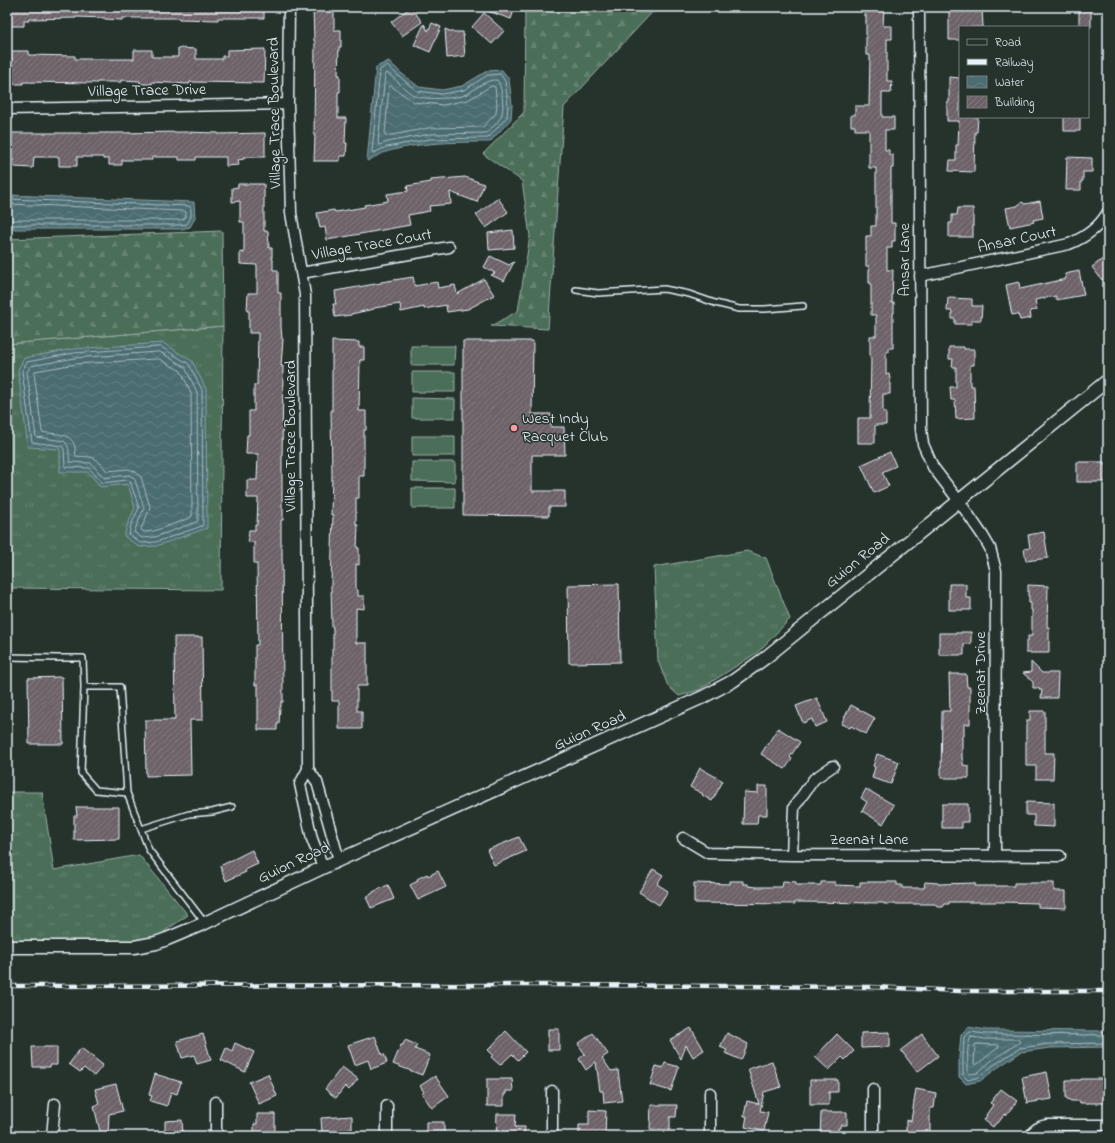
<svg xmlns="http://www.w3.org/2000/svg" width="1115" height="1143" viewBox="0 0 1115 1143" font-family="'Indie Flower',sans-serif">
  <style>
    .grass { fill: url(#grass-tufts); stroke: #9ab0a8 }
    .forest { fill: url(#forest-firs); stroke: #9ab0a8 }
    .pitch { fill: #4c6e59; stroke: #9ab0a8 }
    .water { fill: url(#water-waves); stroke: #8aa1a7 }
    .lines { fill: none; stroke-linecap: round; stroke-linejoin: round }
    .shore { stroke: #a9bcc2; stroke-width: 1 }
    .building { fill: url(#building-hatch); stroke: #e8f1f8 }
    .service-casing { stroke: #e8f1f8; stroke-width: 8 }
    .minor-casing { stroke: #e8f1f8; stroke-width: 13 }
    .tertiary-casing { stroke: #e8f1f8; stroke-width: 15 }
    .service { stroke: #26332d; stroke-width: 5 }
    .minor { stroke: #26332d; stroke-width: 10 }
    .tertiary { stroke: #26332d; stroke-width: 12 }
    .rail-casing { stroke: #e8f1f8; stroke-width: 4.5 }
    .rail { stroke: #26332d; stroke-width: 3; stroke-dasharray: 9; stroke-linecap: butt }
    .poi-dot { fill: #ff9aa2; stroke: #26332d; stroke-width: 1.5 }
    .labels { text-anchor: middle; dominant-baseline: central; stroke-width: 3; stroke-linejoin: round; paint-order: stroke }
    .street-label { font-size: 16px; fill: #e8f1f8; stroke: #26332d }
    .poi-label { font-size: 16px; fill: #e8f1f8; stroke: #26332d; text-anchor: start }
  </style>
  <defs>
    <pattern id="grass-tufts" width="24" height="20" patternUnits="userSpaceOnUse"><rect width="24" height="20" fill="#4c6e59"/><path d="M3 7l-1-3M5 7V3M7 7l1-3M15 17l-1-3M17 17v-4M19 17l1-3" fill="none" stroke="#668372"/></pattern>
    <pattern id="forest-firs" width="22" height="20" patternUnits="userSpaceOnUse"><rect width="22" height="20" fill="#4c6e59"/><path d="M5 1l3.5 6h-7zM16 11l3.5 6h-7z" fill="#668372"/></pattern>
    <pattern id="water-waves" width="16" height="10" patternUnits="userSpaceOnUse"><rect width="16" height="10" fill="#4b6c71"/><path d="M0 5q4-4 8 0t8 0" fill="none" stroke="#658186"/></pattern>
    <pattern id="building-hatch" width="6" height="6" patternUnits="userSpaceOnUse"><rect width="6" height="6" fill="#6d6268"/><path d="M-1 1l2-2M0 6l6-6M5 7l2-2" fill="none" stroke="#82797e"/></pattern>
  </defs>
  <rect width="100%" height="100%" fill="#26332d"/>
  <filter id="ink" filterUnits="userSpaceOnUse"><feTurbulence type="fractalNoise" baseFrequency=".025" numOctaves="2"/><feDisplacementMap in="SourceGraphic" scale="8" xChannelSelector="R" yChannelSelector="G"/><feConvolveMatrix kernelMatrix="1 2 1 2 8 2 1 2 1" color-interpolation-filters="sRGB"/></filter>
  <g filter="url(#ink)">
    <!-- grass -->
    <path class="grass" d="M223,326L221,590L7,588V344Z
      M747,551L766,558L790,619L758,652L699,690L679,696L668,686L658,661L654,567Z
      M7,792H42L54,870L139,855L188,915L145,945L7,947Z"/>
    <!-- forest -->
    <path class="forest" d="M525,7H657L564,107L548,329L491,326L518,311L530,236L522,181L483,154L524,112Z
      M222,231L223,326L7,344V239Z"/>
    <!-- pitch -->
    <path class="pitch" d="M411,346H455L454,365H411Z
      M412,372H455V392H412Z
      M412,398L455,399V418H412Z
      M412,436H455V456H412Z
      M412,462H455V482L412,481Z
      M412,488H455V508H412Z"/>
    <!-- water -->
    <path class="water" d="M389,61L401,73L419,87L442,90L462,86L487,71L502,70L509,79L512,105L511,119L490,142C457,142 422,142 389,151C381,153 374,158 367,161L376,67Z
      M7,195L194,202L195,218L190,227L181,229H7Z
      M163,343L192,361L206,389L207,528L156,546L139,547L124,536L128,523L135,508L128,484L101,487L88,472H60V449L28,447L18,370L24,358L73,349Z
      M968,1027L986,1030L1108,1031V1047L1050,1048L1021,1052L997,1068L980,1081L966,1084L959,1077V1057L961,1035Z"/>
    <g class="lines">
      <!-- shore -->
      <path class="shore" d="M387,66L417,91L442,94L464,90L488,75L500,74L505,81L508,105L507,117L488,138L430,139L387,147L373,153L372,151L380,70Z
        M386,73C395,77 405,91 415,96C426,100 457,99 467,94C477,88 486,79 497,80C502,85 505,110 501,117C498,122 491,129 486,133L430,134L387,142L379,145L378,143L385,75Z
        M391,86L414,102L443,105L468,100L491,86H493L495,87L497,105L496,113L483,127L429,128L386,136L385,134L389,87Z
        M7,199L189,206L191,208V217L187,224L180,225H7
        M7,204L184,211L186,212V216L184,219L180,220H7
        M161,347L189,364L202,390L203,524L202,526L156,542L140,543L129,534L131,525L139,508L130,481L127,480L102,483L89,468L65,467L64,449L62,446L32,442L22,371L27,362L74,353Z
        M160,352L185,367L197,392L198,521L196,522L155,537L142,538L134,532L144,508L135,480L133,477L128,475L104,478L91,463L70,462C68,455 71,447 64,441L36,437L27,372L31,366L75,358Z
        M159,359L181,371L191,393L192,516L190,518L154,531L143,532L141,529L148,513L150,507L141,477L136,472L129,469L107,471C102,466 98,458 89,457C85,456 80,457 76,456C75,452 76,448 74,444C68,431 53,435 42,432L34,373L35,371L76,364Z
        M1108,1035L986,1034L970,1032L964,1037L963,1057V1075L968,1080L979,1077L994,1065L1020,1048L1049,1044L1108,1043
        M971,1037L985,1039H1018L1020,1042L991,1061L977,1073L970,1074L968,1072C968,1064 966,1044 971,1037Z
        M976,1044L998,1045L999,1047L976,1065L974,1064L975,1045Z"/>
    </g>
    <!-- building -->
    <path class="building" d="M11,7H264V18H218V20L179,19V18H122V20L105,19V18L76,17V18L29,19V21H24V26H10Z
      M411,7L422,22L402,36L391,22Z
      M482,7H515L511,19L482,9Z
      M865,7H884L883,26H892V39H887V81H892L891,93H882V117H894V130H885V150H889V155H893V168H891V223H895V241H892V248H887V270H893L892,303H894V313H893V348H888V352H886V374H889L890,379V394H883V412H886V425H875V443H858V418H870L871,357H870V336H876V315H871V283H869V266H866V236H871V226H876V168H869V130H855V126H851V115H855V106H869L870,55H866V16H865Z
      M949,7H982L983,27H960V40H949Z
      M1079,7H1091V27H1079Z
      M313,8H334V30H341V47H339L338,75H340V92H338V118H346L345,143H347L346,156H340V161H314L315,136H314L315,41H314Z
      M484,13L504,31L492,44L472,27Z
      M432,23L441,27L430,52L414,45L424,24L428,31Z
      M445,29L452,32H463L465,56L447,58Z
      M178,48L196,49V59H222V56H227V50L265,49L264,83L190,82V84L152,82V84H140V81L121,80V82H97V83L23,82V84H11V51H29V55L75,56V59H134V50H152V57H178Z
      M949,77L960,78V117H978L977,132H975L974,172L949,171L950,160H956V145H958L959,121H947V102H949Z
      M1064,117H1080V131H1064Z
      M184,132L218,133V134L265,133V157H243L244,159L238,160L239,165L226,166V157H196V160H179V157H152V160H122V165H109V159H103V157H77V166H59V157H34L33,168L14,167V160H7V133H116Z
      M1067,157L1092,158V172H1083V181H1081V190H1066Z
      M465,177L484,184L477,202L450,192L451,204L429,206L430,211L408,215L410,225L327,240L325,227L320,228L317,213L334,210L335,212L365,207L364,205L388,201L387,194L408,191L407,186L431,182V180Z
      M238,184H264V231H268L269,248H272V259H273V270H278V293H281V327L282,339H283L281,366H283L282,459V508H283V520H281V547H282L283,702H281V707H280L279,724H277V730H258V685H255V645H258L257,564H254V542H248L249,530H255V525H257L258,498H247V480H257L258,454H246L247,435H249V411H254V385H257L258,333H249V311H247L248,293H257V265L240,264V252L244,253V222H240V201L232,202V188L238,187Z
      M498,198L508,212L486,228L476,215Z
      M1040,201L1043,218L1033,220L1034,222L1010,227L1006,208L1017,206L1022,202L1025,204Z
      M958,208H973V237H949V223H952V215H957Z
      M513,230L514,248L489,250L488,233Z
      M1108,255V275L1102,280L1092,267Z
      M490,256L509,265L514,262L504,281L491,275L495,273L484,267Z
      M1079,271L1084,295L1056,300V296L1035,300L1037,310L1030,311L1031,318L1020,320L1018,314L1012,315L1006,285L1019,282L1020,289L1066,279L1065,274Z
      M413,277L415,286L437,282L438,288L455,285L457,294L484,279L494,295L468,309L447,312L446,305L424,309V307L401,312L400,304L374,308V309L351,314V315L335,317L333,304H336L335,300H336L335,291L381,283V282Z
      M948,298L972,299V306H982L981,320H972V324H955V319H952V311H947Z
      M332,341L359,342V347H364V360H360L359,411H366V430H364V476H359V498H356V525H358L357,548H359V565L356,564V590H358V596H364V609L356,608V643H367V686H357V711H362V729H339V701H332V649H333V627L332,628L331,585L333,515H331L332,476L331,411H332Z
      M463,341H533L532,414H551V427H564L565,455H532V491H565V507H549V516L463,515Z
      M949,347H964V349H974V365H970V386H974L975,418L956,419L955,400H951L950,387H956V367H952L953,359H949Z
      M890,452L896,466L882,472L889,486L874,493L861,465Z
      M1077,462H1104V465H1108V482H1077Z
      M1044,532L1048,558L1026,561L1024,549L1030,548L1028,535Z
      M619,584L620,662L569,663L568,585Z
      M949,584H966V598H971V610H949Z
      M1028,585L1048,586L1047,627H1049V653H1026V641H1028V636H1032V610H1031V603H1029V596H1028Z
      M961,632H971V644H964V655H939V633H961Z
      M174,637H202L203,720H190L191,775L146,776L145,720H175Z
      M1031,662L1042,673H1058L1057,698H1041L1042,690H1039V688H1033V682L1023,673L1031,672Z
      M949,674H966L967,687H970V724H964V736H962V759H963V765L969,766V778H941L942,711H950Z
      M62,677L63,744H29L28,678Z
      M817,698L827,722L815,727L812,719L803,723L796,706Z
      M851,705L875,718L866,734L851,726L850,728L841,724Z
      M1030,711H1045V753H1054L1053,779H1036V766H1026V725H1027V720H1030Z
      M778,728L800,742L790,757L792,759L785,769L761,754Z
      M877,754L899,762L891,784L872,778L875,767L873,766Z
      M700,768L723,781L712,801L702,795L703,794L690,787Z
      M758,786H767V815H758L757,824H743L744,792L758,793Z
      M866,789L894,805L883,824L862,811L867,802L861,798Z
      M1026,802L1054,803V827L1034,826V815H1026Z
      M942,804H968V822H962V828H942Z
      M76,807H119V839L74,840V816H77Z
      M519,837L526,851L494,865L487,850Z
      M252,850L258,864L245,870L246,872L226,881L220,866Z
      M653,869L663,875L657,884L668,891L659,905L639,892Z
      M438,871L446,887L418,900L410,885L418,881L417,879L427,874L428,876Z
      M730,881H743V884H748V886L757,887H782L783,881L796,882V885H821V882H835V885L860,886V882H897V885H902V888H924L925,882L938,883V884L975,883V886H1014V883H1054V891H1066V908L1038,907V903L1001,902H949V904H945L943,907H937L935,904H884V903L795,902V904L694,903V883L730,884Z
      M388,885L394,899L371,908L366,897L373,893V892Z
      M691,1028L704,1050L693,1057L686,1045L681,1059L670,1040Z
      M548,1029H559V1050H548Z
      M506,1031L526,1052L518,1060L512,1054L500,1065L491,1057L493,1055L488,1050Z
      M890,1032V1047L861,1048V1033Z
      M593,1033L608,1054L602,1058L611,1071L618,1070L622,1101L604,1103L603,1091H600L596,1062L586,1070L579,1059L585,1054L578,1044Z
      M727,1033L748,1044L741,1060L725,1053L727,1050L720,1047Z
      M203,1034L211,1060L197,1064L194,1055L182,1058L177,1041Z
      M837,1034L854,1051L845,1060L842,1057L829,1070L815,1057Z
      M922,1034L938,1056L917,1072L901,1050Z
      M375,1036L382,1055L384,1054L387,1063L371,1069L368,1060L355,1065L348,1045Z
      M405,1040L417,1045L415,1049L430,1055L422,1075L393,1064L401,1045H403Z
      M235,1043L254,1052L245,1072L221,1060L226,1048L232,1051Z
      M32,1047H57V1065H50V1067H33Z
      M81,1048L103,1065L94,1076L84,1068L80,1072L69,1064Z
      M772,1061L781,1087L764,1092L760,1111L768,1112L764,1131L745,1127L747,1116H744L747,1101L759,1104L748,1069Z
      M665,1063L679,1067L671,1091L650,1085L656,1066L663,1068Z
      M342,1067L358,1079L349,1090L345,1086L336,1098L325,1089Z
      M1047,1072L1052,1099L1027,1103L1022,1077Z
      M155,1074L181,1082L177,1094L171,1092L167,1106L150,1101L152,1096L149,1095Z
      M268,1074L277,1096L259,1104L249,1082Z
      M435,1076L449,1096L432,1108L422,1094L424,1092L420,1086Z
      M487,1079H512L513,1091H506V1094H504V1106H487Z
      M1081,1079H1108V1103H1080V1101H1071L1066,1098V1080H1081Z
      M810,1080H838V1092H829V1105H810Z
      M116,1084L123,1111L109,1114L108,1136H101L94,1106L99,1104L95,1089Z
      M916,1089L936,1093L934,1108H930V1136H911V1132H906V1120L911,1121Z
      M1001,1089L1017,1101L1006,1115L1005,1114L998,1123L997,1122L993,1127L984,1120L987,1115H986L993,1105L990,1103Z
      M651,1105H677L676,1117H670V1130L650,1129Z
      M589,1110L606,1111L605,1136H579V1125H589Z
      M821,1112H847V1125H840V1128H838V1136H820Z
      M257,1114H275V1136H254V1124H257Z
      M497,1114H516L515,1127H525L524,1136H496Z
      M352,1116V1129L346,1130V1136H330L329,1133H322L321,1118Z
      M182,1120L183,1136H165V1121Z
      M426,1122H444V1136H426Z"/>
    <g class="lines">
      <defs>
        <path id="service" d="M576,290L598,293L664,289L689,294L715,303L739,309H765L803,306
          M7,657L59,658H83L84,687
          M127,793L96,790L81,773L84,687H120L127,793L149,850L205,923
          M141,829L189,814L212,812L232,807"/>
        <path id="minor" d="M289,7L288,104L291,213L305,295L308,769L317,782L339,860
          M919,7L921,429L923,444L933,467L959,501L983,536L990,548L996,571L995,856
          M7,109L288,104
          M301,273L449,247
          M920,276L1069,244C1086,237 1099,228 1108,212
          M308,769L300,784L312,839L323,867
          M683,838L708,853L792,855L1060,856
          M792,855L794,807L814,779L833,766
          M873,1089V1136
          M552,1091V1136
          M710,1093V1136
          M216,1102V1136
          M387,1106V1136
          M52,1136L55,1104
          M1030,1136C1034,1129 1040,1126 1047,1125H1108"/>
        <path id="tertiary" d="M7,947H134L156,943L167,939L205,923L339,860L703,697L733,681L765,658L1108,380"/>
      </defs>
      <!-- service casing -->
      <use href="#service" class="service-casing"/>
      <!-- minor casing -->
      <use href="#minor" class="minor-casing"/>
      <!-- tertiary casing -->
      <use href="#tertiary" class="tertiary-casing"/>
      <!-- service -->
      <use href="#service" class="service"/>
      <!-- minor -->
      <use href="#minor" class="minor"/>
      <!-- tertiary -->
      <use href="#tertiary" class="tertiary"/>
      <defs>
        <path id="rail" d="M7,986L555,985L872,987L960,991H1108"/>
      </defs>
      <!-- rail casing -->
      <use href="#rail" class="rail-casing"/>
      <!-- rail -->
      <use href="#rail" class="rail"/>
    </g>
  </g>
  <!-- markers -->
  <circle class="poi-dot" cx="514" cy="428" r="4"/>
  <g class="labels">
    <!-- street labels -->
    <g class="street-label">
      <text transform="translate(147 91) rotate(-1)">Village Trace Drive</text>
      <text transform="translate(275 113) rotate(-91)">Village Trace Boulevard</text>
      <text transform="translate(1017 240) rotate(-12)">Ansar Court</text>
      <text transform="translate(372 245) rotate(-10)">Village Trace Court</text>
      <text transform="translate(905 260) rotate(-90)">Ansar Lane</text>
      <text transform="translate(291 436) rotate(-90)">Village Trace Boulevard</text>
      <text transform="translate(858 561) rotate(-39)">Guion Road</text>
      <text transform="translate(981 673) rotate(-90)">Zeenat Drive</text>
      <text transform="translate(590 731) rotate(-24)">Guion Road</text>
      <text x="869" y="840">Zeenat Lane</text>
      <text transform="translate(294 863) rotate(-25)">Guion Road</text>
    </g>
    <!-- poi labels -->
    <g class="poi-label">
      <text x="522" y="419">West Indy<tspan x="522" dy="18">Racquet Club</tspan></text>
    </g>
  </g>
  <!-- margin -->
  <rect width="1115" height="1143" fill="none" stroke="#26332d" stroke-width="24"/>
  <rect x="12" y="12" width="1091" height="1119" fill="none" stroke="#e8f1f8" stroke-width="1.5" filter="url(#ink)"/>
  <!-- legend -->
  <rect x="959" y="26" width="130" height="92" fill="#26332d" stroke="#747f7e"/>
  <rect x="967" y="39" width="20" height="6" fill="#26332d" stroke="#747f7e"/>
  <text x="995" y="46" font-size="12" fill="#e8f1f8">Road</text>
  <rect x="967" y="59" width="20" height="6" fill="#e8f1f8" stroke="#747f7e"/>
  <text x="995" y="66" font-size="12" fill="#e8f1f8">Railway</text>
  <rect x="967" y="76" width="20" height="12" fill="url(#water-waves)" stroke="#747f7e"/>
  <text x="995" y="86" font-size="12" fill="#e8f1f8">Water</text>
  <rect x="967" y="96" width="20" height="12" fill="url(#building-hatch)" stroke="#747f7e"/>
  <text x="995" y="106" font-size="12" fill="#e8f1f8">Building</text>
</svg>
